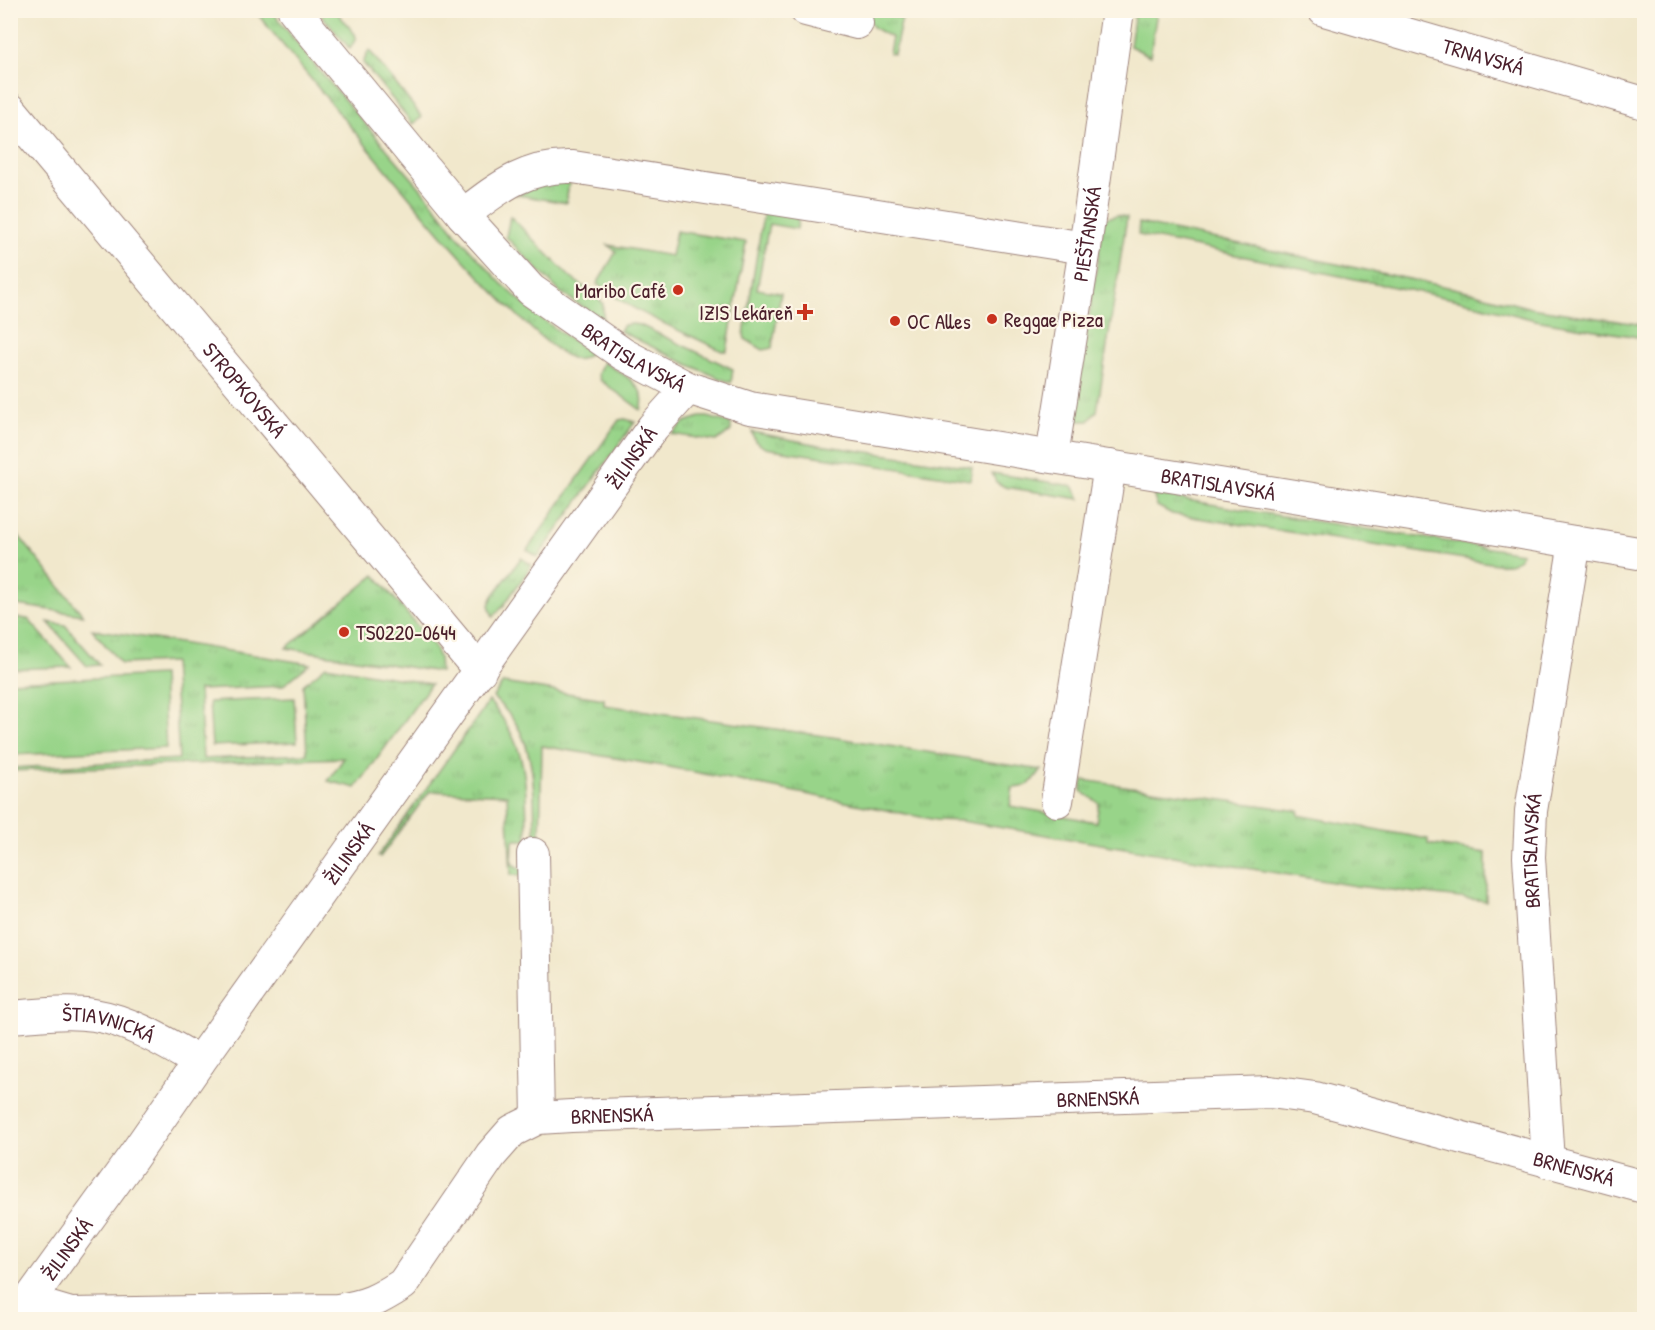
<svg xmlns="http://www.w3.org/2000/svg" width="1655" height="1330" viewBox="0 0 1655 1330" font-family="'Patrick Hand',sans-serif">
  <style>
    .grass { fill: url(#grass-tufts); stroke: #717a5a; stroke-width: 1.5 }
    .pitch { fill: #98d489; stroke: #717a5a; stroke-width: 1.5 }
    .lines { fill: none; stroke-linecap: round; stroke-linejoin: round }
    .minor-casing { stroke: #9e847c; stroke-width: 34 }
    .minor { stroke: #fff; stroke-width: 32 }
    .poi-dot { fill: #c8321e; stroke: #fcf5e5; stroke-width: 2 }
    .labels { text-anchor: middle; dominant-baseline: central; stroke-width: 4.5; stroke-linejoin: round; paint-order: stroke }
    .street-label { font-size: 21px; fill: #4a1f2b; stroke: #fcf5e5 }
    .poi-label { font-size: 21px; fill: #4a1f2b; stroke: #fcf5e5; text-anchor: start }
  </style>
  <defs>
    <pattern id="grass-tufts" width="24" height="20" patternUnits="userSpaceOnUse" patternTransform="scale(1.5)"><rect width="24" height="20" fill="#98d489"/><path d="M3 7l-1-3M5 7V3M7 7l1-3M15 17l-1-3M17 17v-4M19 17l1-3" fill="none" stroke="#84b676"/></pattern>
  </defs>
  <rect width="100%" height="100%" fill="#fcf5e5"/>
  <filter id="ink" filterUnits="userSpaceOnUse"><feTurbulence type="fractalNoise" baseFrequency=".0167" numOctaves="2"/><feDisplacementMap in="SourceGraphic" scale="12" xChannelSelector="R" yChannelSelector="G"/><feConvolveMatrix kernelMatrix="1 2 1 2 8 2 1 2 1" color-interpolation-filters="sRGB"/></filter>
  <filter id="wash" filterUnits="userSpaceOnUse"><feTurbulence type="fractalNoise" baseFrequency=".008" numOctaves="4" result="noise"/><feDisplacementMap in="SourceGraphic" scale="24" xChannelSelector="R" yChannelSelector="G"/><feGaussianBlur stdDeviation="1.35" result="paint"/><feColorMatrix in="noise" values="0 0 0 0 0 0 0 0 0 0 0 0 0 0 0 0 0 1.4 0 .05"/><feComposite in="paint" operator="in"/></filter>
  <g filter="url(#wash)">
    <rect width="100%" height="100%" fill="#f1e8cc"/>
    <!-- grass -->
    <path class="grass" d="M255,11H272L311,61L429,198L457,235L500,282L536,315L590,353C585,357 581,361 574,359C557,354 523,321 510,308C473,272 439,233 406,193C355,133 305,72 255,11Z
      M318,11H336L355,34L356,38L350,49Z
      M862,11H872L902,18L894,54L889,53L892,38L874,28Z
      M1135,11H1157L1150,56L1130,46Z
      M369,50L422,117L413,124L363,63Z
      M551,179L569,183L566,203L517,195Z
      M765,203L800,208L797,229L769,224L757,289L781,293L772,348L763,350L745,339L744,335Z
      M1117,215L1127,217L1097,411L1089,421H1076L1074,415L1104,219Z
      M510,216L571,278L596,295L603,304V320L560,292L506,237Z
      M1139,223L1467,291L1531,308L1644,325V338L1535,320L1463,301L1138,235Z
      M676,231L746,242L727,351H722C680,330 634,313 597,284L616,252L608,245L671,256Z
      M632,324L640,325L733,369L731,383L689,365L620,331L624,325Z
      M603,362C620,373 650,385 641,410L600,380L598,374Z
      M700,417H707L731,423V431L716,441L672,434L685,422Z
      M625,419L635,422L538,557L527,550L619,420Z
      M752,432L819,445L972,467L970,480L765,448L755,441Z
      M992,473L1073,486L1080,499L1005,487L996,482Z
      M1153,494L1256,512L1522,553C1516,564 1510,565 1497,564L1172,514L1157,506Z
      M10,525L83,615L11,604Z
      M521,558L532,565L504,605L493,617L489,605L493,596Z
      M375,575L434,646L439,658L440,672L286,648Z
      M10,617L28,619L71,667L11,669Z
      M48,622L65,625L100,665L87,666Z
      M92,629L310,664L282,686L199,690L203,759L307,754L303,685L326,666L431,684L356,788L328,781L344,758L11,771V768L179,759L173,662L121,664Z
      M503,683L604,699V705L832,737L1042,770C1033,781 1028,788 1013,788L1010,806L1096,822L1099,803L1081,791L1083,780L1299,811L1298,815L1428,839V844L1486,853V901L1356,886L961,821L936,820L669,767L542,746L540,841H535C534,802 537,756 515,722C509,713 500,705 493,697Z
      M489,701C529,747 526,782 527,840H513L512,864L521,869L524,876L511,875L507,795L430,791L380,857L378,856Z"/>
    <!-- pitch -->
    <path class="pitch" d="M162,675L166,748L11,755V682Z
      M294,698L297,742L212,746L209,702Z"/>
  </g>
  <g filter="url(#ink)">
    <g class="lines">
      <defs>
        <g id="minor">
          <path id="s1" d="M294,10L463,215L531,290L623,354L688,388L750,408L1516,532L1644,554"/>
          <path d="M806,10L857,23"/>
          <path id="s2" d="M1324,10L1644,103"/>
          <path id="s3" d="M10,109L480,671"/>
          <path d="M463,215C498,188 526,165 573,167L1085,248"/>
          <path id="s4" d="M1052,456L1085,248L1118,10"/>
          <path d="M1057,801L1110,466"/>
          <path d="M533,854L538,1118"/>
          <path id="s5" d="M10,1017C37,1015 67,1011 94,1015C131,1021 166,1043 199,1062"/>
          <path id="s6" d="M1548,1162L1529,857L1531,811L1575,542"/>
          <path id="s7" d="M27,1301L71,1314L337,1310C367,1306 378,1300 403,1284L491,1155L512,1131L538,1118L571,1116L1270,1092L1315,1098L1644,1187"/>
          <path id="s8" d="M15,1320L133,1157L199,1062L653,427L688,388"/>
        </g>
      </defs>
      <!-- minor casing -->
      <use href="#minor" class="minor-casing"/>
      <!-- minor -->
      <use href="#minor" class="minor"/>
    </g>
  </g>
  <!-- markers -->
  <g class="poi-dot">
    <circle cx="678" cy="290" r="6"/>
    <path d="M802 303h6v6h6v6h-6v6h-6v-6h-6v-6h6z"/>
    <circle cx="992" cy="319" r="6"/>
    <circle cx="895" cy="321" r="6"/>
    <circle cx="344" cy="632" r="6"/>
  </g>
  <g class="labels">
    <!-- street labels -->
    <g class="street-label">
      <text stroke="none"><textPath href="#s2" startOffset="166">TRNAVSKÁ</textPath></text>
      <text stroke="none"><textPath href="#s4" startOffset="225">PIEŠŤANSKÁ</textPath></text>
      <text stroke="none"><textPath href="#s1" startOffset="490">BRATISLAVSKÁ</textPath></text>
      <text stroke="none"><textPath href="#s3" startOffset="366">STROPKOVSKÁ</textPath></text>
      <text stroke="none"><textPath href="#s8" startOffset="1060">ŽILINSKÁ</textPath></text>
      <text stroke="none"><textPath href="#s1" startOffset="1092">BRATISLAVSKÁ</textPath></text>
      <text stroke="none"><textPath href="#s6" startOffset="312">BRATISLAVSKÁ</textPath></text>
      <text stroke="none"><textPath href="#s8" startOffset="574">ŽILINSKÁ</textPath></text>
      <text stroke="none"><textPath href="#s5" startOffset="100">ŠTIAVNICKÁ</textPath></text>
      <text stroke="none"><textPath href="#s7" startOffset="1161">BRNENSKÁ</textPath></text>
      <text stroke="none"><textPath href="#s7" startOffset="675">BRNENSKÁ</textPath></text>
      <text stroke="none"><textPath href="#s7" startOffset="1647">BRNENSKÁ</textPath></text>
      <text stroke="none"><textPath href="#s8" startOffset="88">ŽILINSKÁ</textPath></text>
    </g>
    <!-- poi labels -->
    <g class="poi-label">
      <text x="666" y="290" text-anchor="end">Maribo Café</text>
      <text x="793" y="312" text-anchor="end">IZIS Lekáreň</text>
      <text x="1004" y="319">Reggae Pizza</text>
      <text x="907" y="321">OC Alles</text>
      <text x="356" y="632">TS0220-0644</text>
    </g>
  </g>
  <!-- margin -->
  <rect width="1655" height="1330" fill="none" stroke="#fcf5e5" stroke-width="36"/>
</svg>
